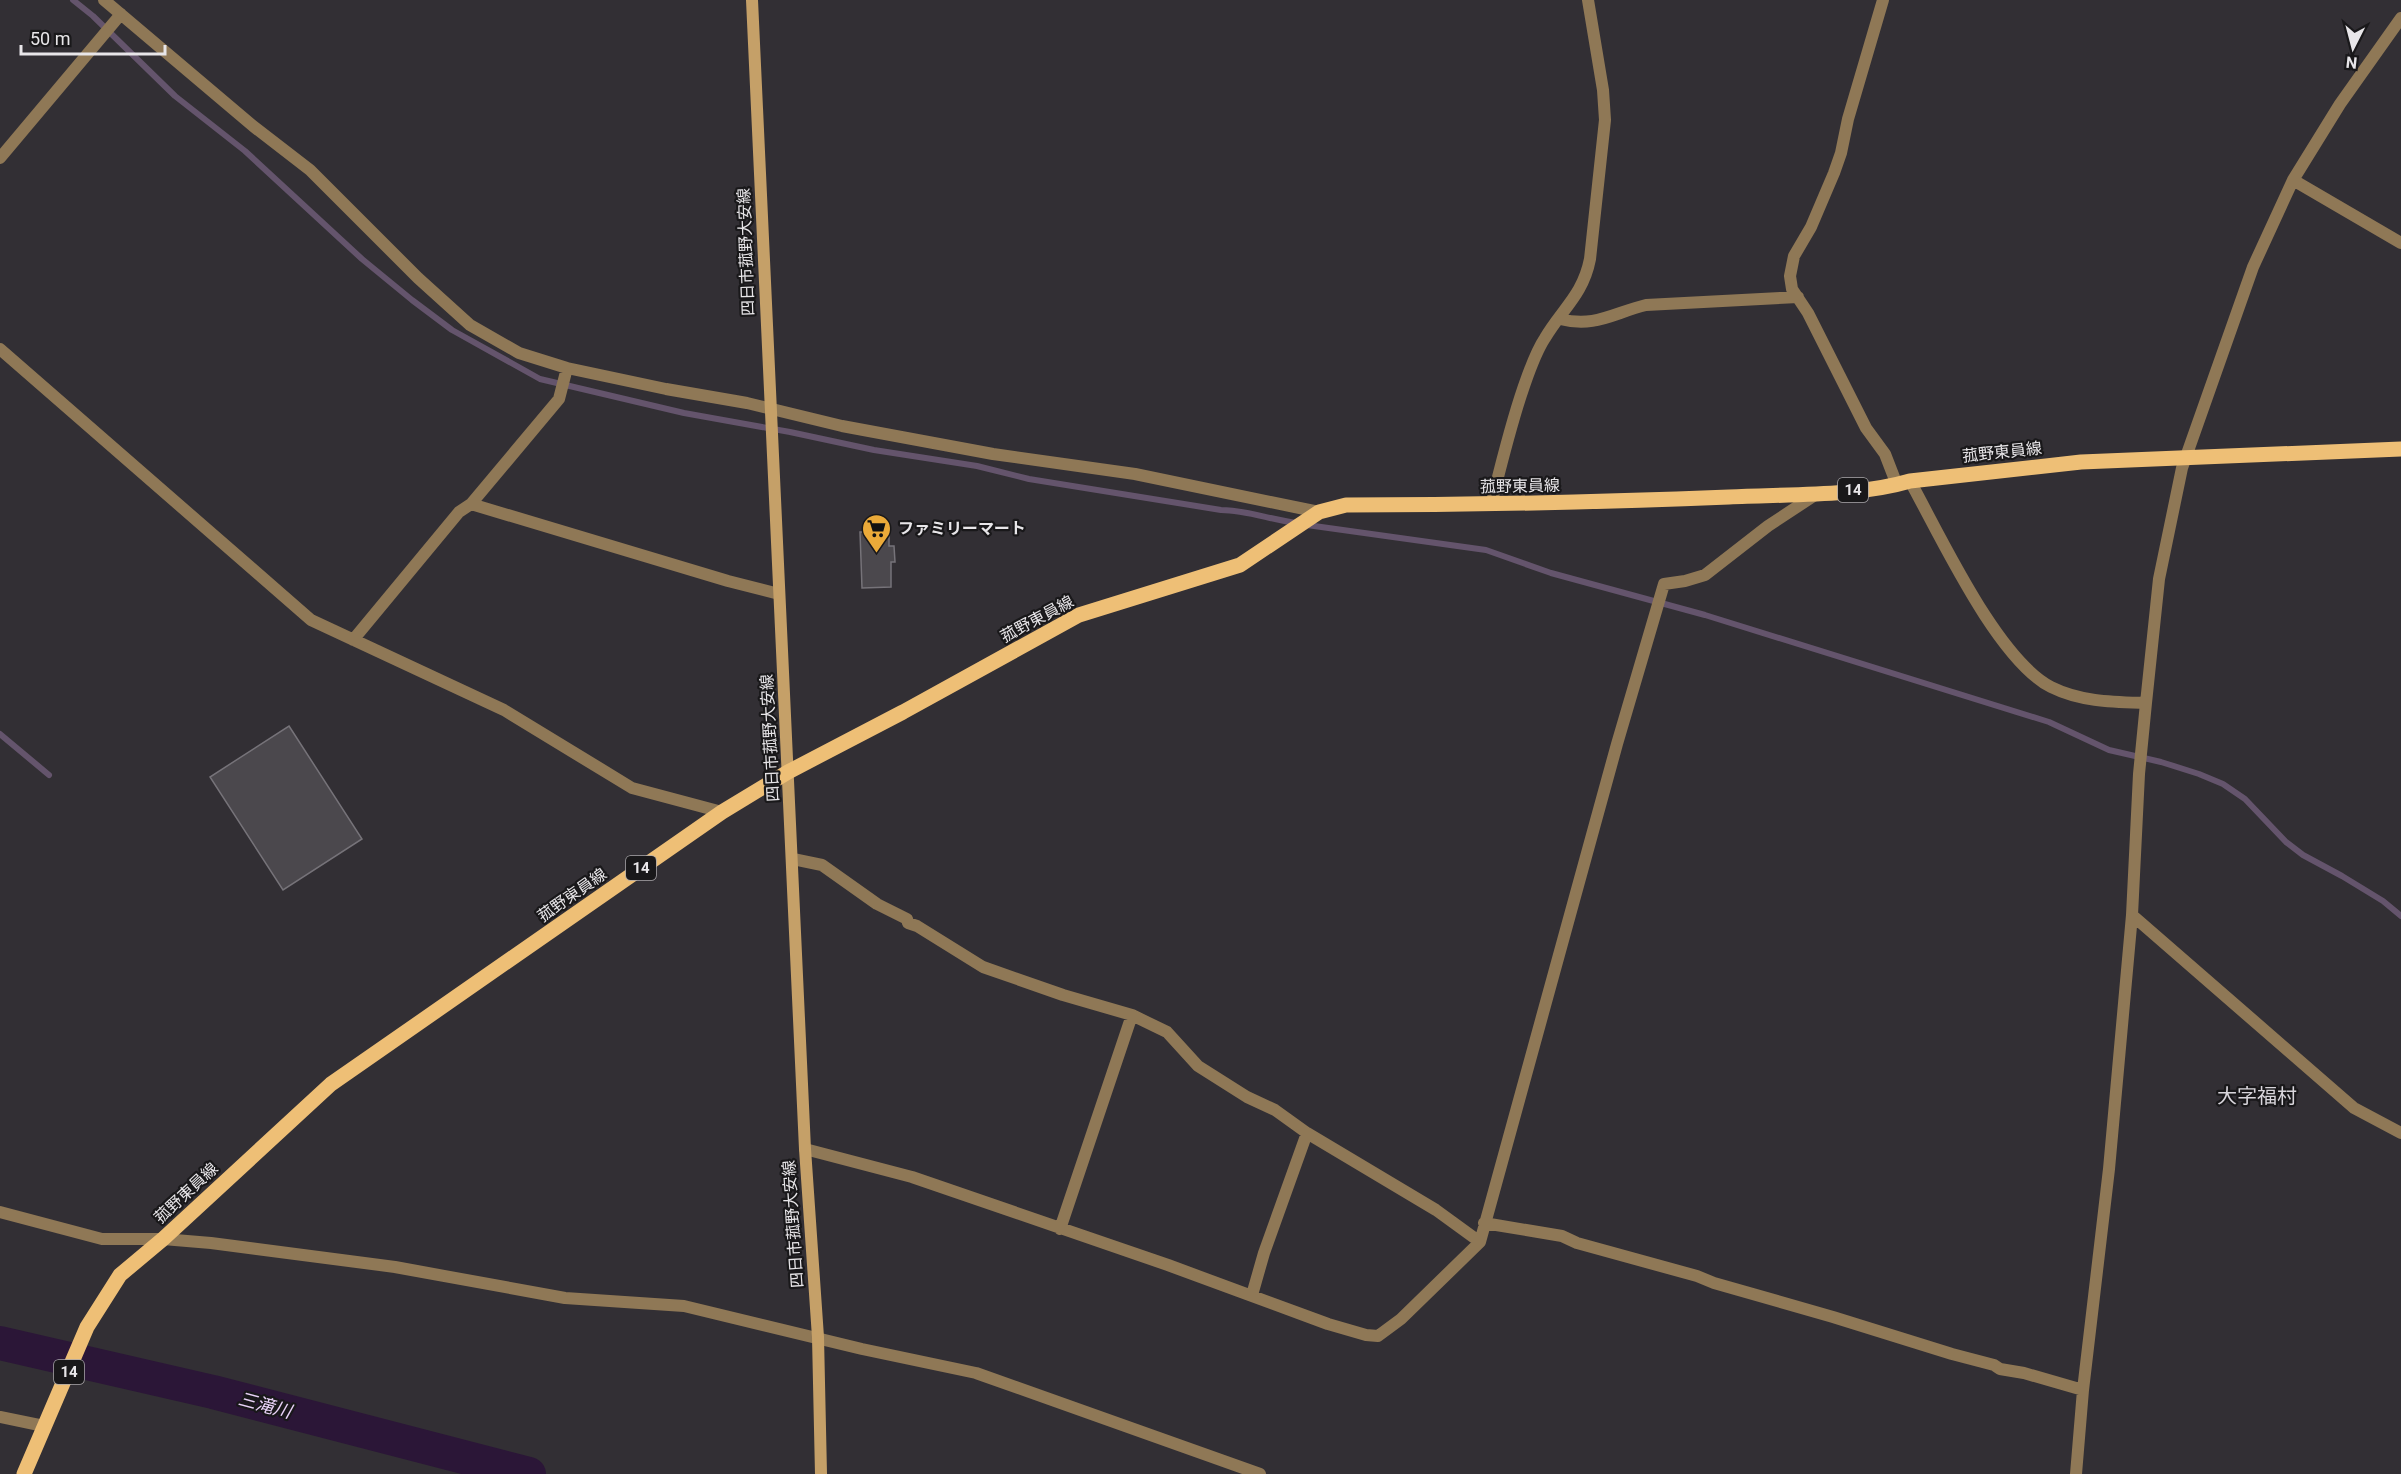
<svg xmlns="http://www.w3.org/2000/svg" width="2401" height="1474" viewBox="0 0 2401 1474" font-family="Roboto,'Noto Sans JP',sans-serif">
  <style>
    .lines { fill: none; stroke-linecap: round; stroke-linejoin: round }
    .stream { stroke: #64546c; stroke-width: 6 }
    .river { stroke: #2b1637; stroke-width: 34 }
    .building { fill: #4b484d; stroke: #767379; stroke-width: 1.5 }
    .street { stroke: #8f7856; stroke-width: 12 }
    .secondary { stroke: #c5a068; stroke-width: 12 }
    .primary { stroke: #eebf76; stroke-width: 15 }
    .labels { text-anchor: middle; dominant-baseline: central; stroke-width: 4.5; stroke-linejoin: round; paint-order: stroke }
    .shield { fill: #19181a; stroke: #aaa8ab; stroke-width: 1.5 }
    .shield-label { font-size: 15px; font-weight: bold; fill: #e8e6e9 }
    .street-label { font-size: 16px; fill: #e8e6e9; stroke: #19181a }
    .poi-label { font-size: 16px; font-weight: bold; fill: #e8e6e9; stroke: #19181a; text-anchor: start }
    .water-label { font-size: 18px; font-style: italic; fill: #e9d2f8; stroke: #19181a }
    .quarter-label { font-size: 20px; fill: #d8d5db; stroke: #19181a }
  </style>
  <rect width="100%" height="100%" fill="#322f34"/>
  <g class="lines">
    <!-- stream -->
    <path class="stream" d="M73,0L93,16L175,96L245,151L362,259L412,300L452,330L540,379L684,413L790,432L874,450L977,466L1029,479L1221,510C1247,510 1271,520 1297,523
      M1307,525L1486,550L1551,573L1705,615L2049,722L2109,750L2161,762L2199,774L2223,784L2245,799L2286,842L2303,855L2342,876L2383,901L2401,916
      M0,734L49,775"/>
    <!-- river -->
    <path class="river" d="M0,1343L213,1392L529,1474"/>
  </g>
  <!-- building -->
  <path class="building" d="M889,531V546H894L895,562H891V587L862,588L860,532Z
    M289,726L362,839L283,890L210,777Z"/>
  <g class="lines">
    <!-- street -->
    <path class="street" d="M104,0L253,126L310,170L418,278L470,325L519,353L567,368L666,389L747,403L842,426L993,454L1135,474L1319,512
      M1883,0L1848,119L1841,153L1834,173L1811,227L1794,256L1790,276L1792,289L1808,313L1866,428L1885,454L1897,485
      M0,158L121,14
      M2293,180L2401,243
      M1560,319C1595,328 1613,313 1646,305L1798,297
      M0,349L311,620L504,710L632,788L722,812
      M1910,481C1941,537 1997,659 2051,687C2081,702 2114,702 2146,703
      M471,504L728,581L779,594
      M1491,505C1501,465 1510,427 1523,389C1529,372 1535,353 1545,338C1562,309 1583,295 1590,259L1605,120L1603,90L1588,0
      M353,640L459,512L471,504L559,399L567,368
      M793,859L822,865L877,904L907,919L908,923L917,926L983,967L1063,995L1132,1015L1167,1032L1198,1066L1247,1097L1275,1110L1307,1133L1436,1210L1480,1242
      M2132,915L2354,1108L2401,1133
      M805,1149L912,1177L1168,1265L1328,1324L1366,1335L1378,1336L1401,1319L1480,1242L1617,744L1664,584L1685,581L1705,575L1768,526L1818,493
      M0,1212L102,1239H163L211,1243L395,1267L565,1298L684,1306L862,1349L976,1373L1260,1474
      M1484,1223L1562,1236L1577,1243L1697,1276L1714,1283L1833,1317L1952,1354L1994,1365L2000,1369L2024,1373L2083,1390
      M1060,1229L1132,1015
      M1252,1295L1264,1253L1307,1133
      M0,1417L44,1426
      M2076,1474L2083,1390L2109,1169L2132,915L2139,774L2146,703L2159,579L2182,468L2253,267L2293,180L2340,104L2401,18"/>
    <!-- secondary -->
    <path class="secondary" d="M752,0L805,1149L818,1337L821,1474"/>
    <!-- primary -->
    <path class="primary" d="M24,1474L87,1327L120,1275L163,1239L331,1084L722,812L788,772L903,712L1079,615L1240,565L1319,512L1346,505C1474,505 1601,502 1729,497C1786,494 1856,497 1910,481L2081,462L2401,449"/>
  </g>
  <!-- icons -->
  <defs>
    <symbol id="supermarket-pin" viewBox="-11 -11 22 30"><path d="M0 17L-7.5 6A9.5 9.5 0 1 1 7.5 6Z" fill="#ebaa39" stroke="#19181a"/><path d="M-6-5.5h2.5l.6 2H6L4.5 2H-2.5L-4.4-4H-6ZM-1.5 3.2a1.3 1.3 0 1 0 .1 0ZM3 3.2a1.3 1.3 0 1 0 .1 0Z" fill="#111"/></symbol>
  </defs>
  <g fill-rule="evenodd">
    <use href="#supermarket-pin" x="860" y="512" width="33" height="45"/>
  </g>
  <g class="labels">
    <!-- shield labels -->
    <g class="shield">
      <rect x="1838" y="478" width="30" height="24" rx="4.5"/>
      <rect x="626" y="856" width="30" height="24" rx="4.5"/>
      <rect x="54" y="1360" width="30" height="24" rx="4.5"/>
    </g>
    <g class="shield-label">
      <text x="1853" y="490">14</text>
      <text x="641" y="868">14</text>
      <text x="69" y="1372">14</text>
    </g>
    <!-- street labels -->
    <g class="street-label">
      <text transform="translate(746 252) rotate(-92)">四日市菰野大安線</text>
      <text transform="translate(2002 452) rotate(-6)">菰野東員線</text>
      <text transform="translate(1520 486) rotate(-1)">菰野東員線</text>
      <text transform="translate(1037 619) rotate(-28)">菰野東員線</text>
      <text transform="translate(770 738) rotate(-93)">四日市菰野大安線</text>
      <text transform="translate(572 895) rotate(-35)">菰野東員線</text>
      <text transform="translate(186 1193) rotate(-43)">菰野東員線</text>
      <text transform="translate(793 1224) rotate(-94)">四日市菰野大安線</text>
    </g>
    <!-- poi labels -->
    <g class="poi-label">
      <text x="898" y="528">ファミリーマート</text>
    </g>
    <!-- water labels -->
    <g class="water-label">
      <text transform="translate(265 1405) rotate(15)">三滝川</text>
    </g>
    <!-- quarter labels -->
    <g class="quarter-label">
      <text x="2257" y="1096">大字福村</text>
    </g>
  </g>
  <!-- north arrow -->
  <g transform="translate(2353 48) rotate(186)" stroke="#19181a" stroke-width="4.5" paint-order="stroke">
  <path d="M0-4.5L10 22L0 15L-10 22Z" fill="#e8e6e9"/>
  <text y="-9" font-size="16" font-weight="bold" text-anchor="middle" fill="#e8e6e9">N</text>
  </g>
  <!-- scale -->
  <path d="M21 45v9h144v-9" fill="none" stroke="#e8e6e9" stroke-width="3"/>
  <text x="30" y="45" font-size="18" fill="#e8e6e9" stroke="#19181a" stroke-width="4.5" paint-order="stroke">50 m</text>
</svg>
